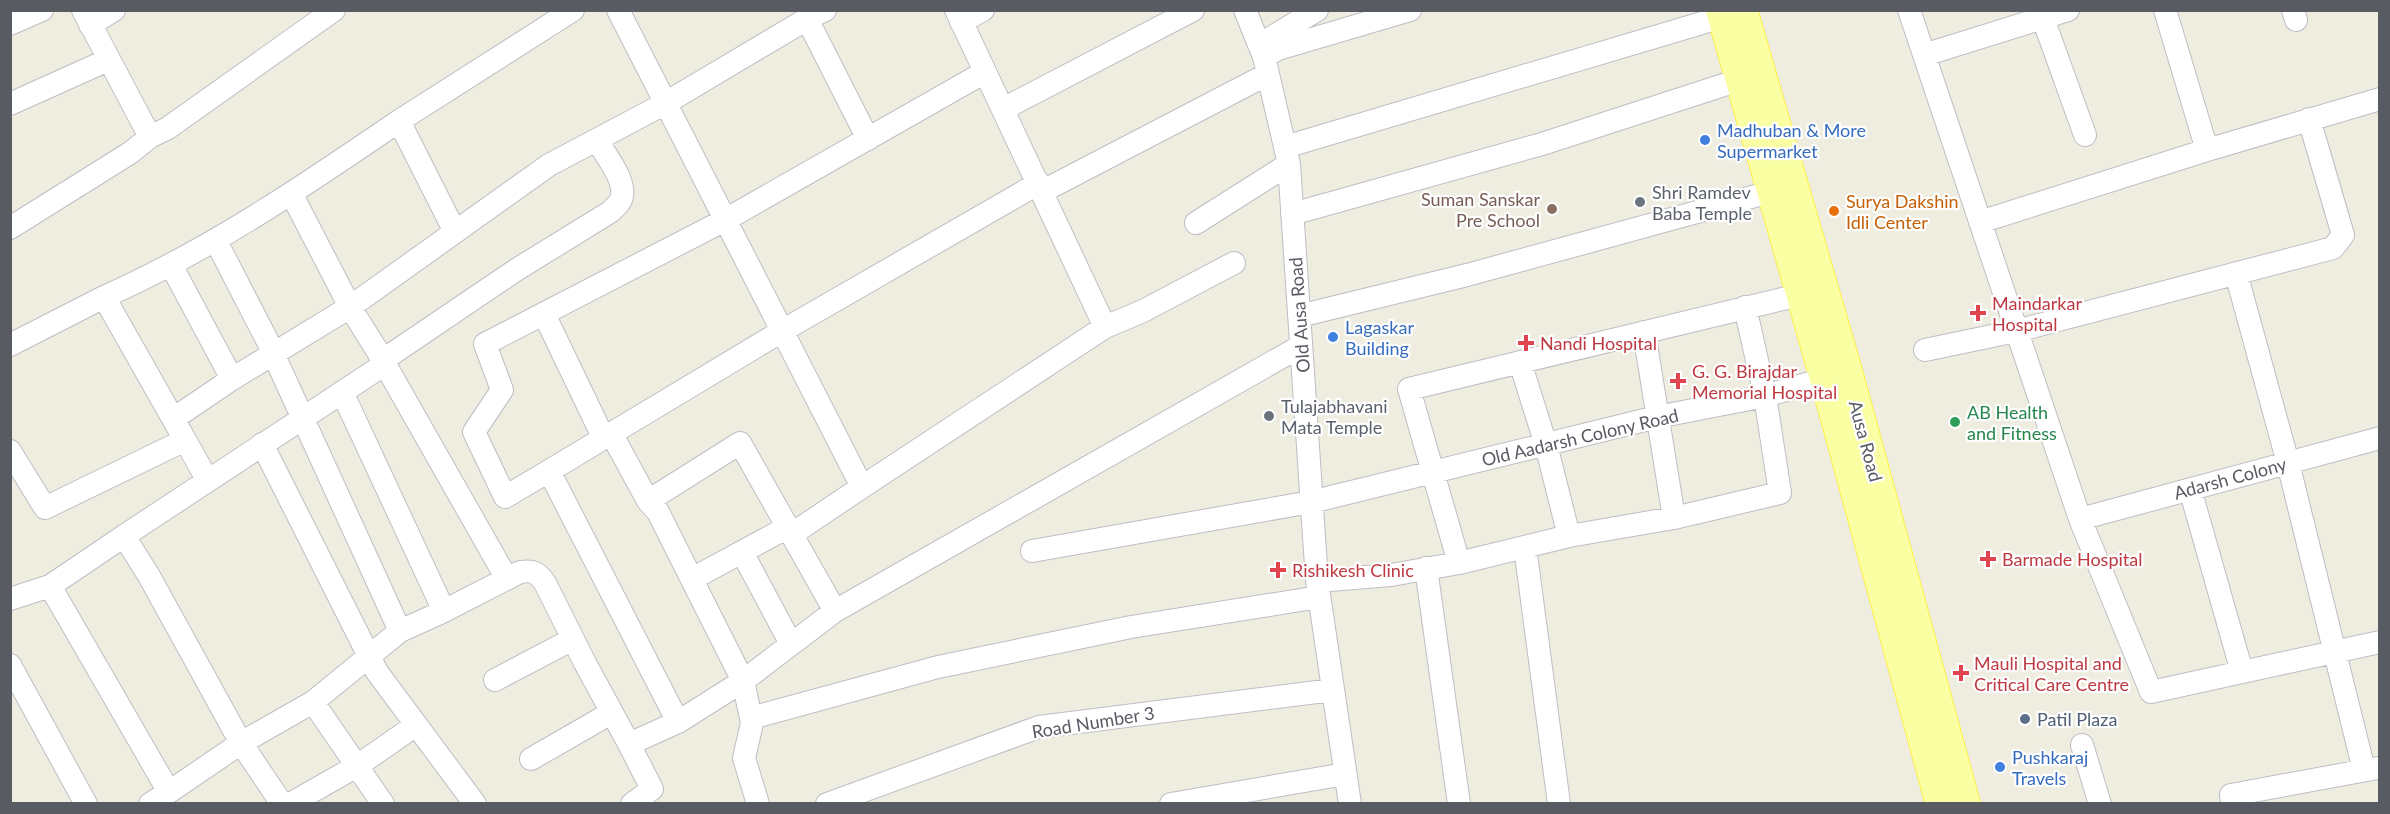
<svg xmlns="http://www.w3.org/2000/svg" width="2390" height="814" viewBox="0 0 2390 814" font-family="Lato,sans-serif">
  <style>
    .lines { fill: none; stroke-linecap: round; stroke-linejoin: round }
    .minor-casing { stroke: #bdbec5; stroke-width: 24 }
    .major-casing { stroke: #fff047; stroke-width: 30 }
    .minor { stroke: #fff; stroke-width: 22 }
    .major { stroke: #fbffa3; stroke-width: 28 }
    .shop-dot { fill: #3f7fe0; stroke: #fff; stroke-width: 2 }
    .worship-dot { fill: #6b7280; stroke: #fff; stroke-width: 2 }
    .education-dot { fill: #8d6e63; stroke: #fff; stroke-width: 2 }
    .food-dot { fill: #e8710a; stroke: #fff; stroke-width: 2 }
    .health-dot { fill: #e0444e; stroke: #fff; stroke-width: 2 }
    .leisure-dot { fill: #2e9e5b; stroke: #fff; stroke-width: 2 }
    .service-dot { fill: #5c6f8a; stroke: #fff; stroke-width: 2 }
    .labels { text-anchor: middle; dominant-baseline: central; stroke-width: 4.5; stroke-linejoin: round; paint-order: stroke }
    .shop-label { font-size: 18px; fill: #366cbe; stroke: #fff; text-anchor: start }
    .worship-label { font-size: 18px; fill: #5b616d; stroke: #fff; text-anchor: start }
    .education-label { font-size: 18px; fill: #785e54; stroke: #fff; text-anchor: end }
    .food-label { font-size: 18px; fill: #c56008; stroke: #fff; text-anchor: start }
    .health-label { font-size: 18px; fill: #be3a42; stroke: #fff; text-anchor: start }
    .street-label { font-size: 18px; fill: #595b63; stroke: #fff }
    .leisure-label { font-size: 18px; fill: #27864d; stroke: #fff; text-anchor: start }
    .service-label { font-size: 18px; fill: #4e5e75; stroke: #fff; text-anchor: start }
  </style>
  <rect width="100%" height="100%" fill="#eeede0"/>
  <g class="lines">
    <defs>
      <path id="minor" d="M83,10L150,137
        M618,10L862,487L792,534
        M825,10L807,19L868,139
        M956,10L1105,327
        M1245,10L1264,57L1289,164L1317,581L1350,804
        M1909,10L2080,519L2151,692L2380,642
        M2040,10L2085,135
        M2165,10L2207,150
        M2293,10L2296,20
        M961,22L983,10
        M10,24L42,10
        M90,25L114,10
        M1259,45L1317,10
        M1924,55L2068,10
        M1264,57L1278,49L1410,10
        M10,104L108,60
        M1003,109L1193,10
        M1285,147L1722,17
        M1043,191L1268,74
        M1292,214L1542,144L1739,80
        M1980,222L2207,150L2380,99
        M1196,223L1289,164
        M10,228L130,153L150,137L168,128L334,10
        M455,232L399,121L573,10
        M216,241L267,340L400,631
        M171,265L232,379L350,307L292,195
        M2236,273L2288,463L2364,770
        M104,297C210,250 304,186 399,121
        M544,314L603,437
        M1299,316L1467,275L1770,192
        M1644,332L1674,518
        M10,345L104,297L185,440L45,508L10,451
        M1925,350L2016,331L2333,248L2343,235L2309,119
        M383,360L516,270L610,212C615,207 621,203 622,196C625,178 605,155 597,140
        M1520,362L1546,445L1569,536
        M342,392L444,611
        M173,419L232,379
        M611,433L648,501
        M185,440L208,481
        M262,444L377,672L475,804
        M549,471L505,497L474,432L502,390L485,344L725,220L985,72
        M862,487L1105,327L1143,311L1234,263
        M2190,489L2242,672
        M2080,519L2380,438
        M124,536L385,364
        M1525,547L1559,804
        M1032,551L1311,502L1657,417L1765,396L1841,374
        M742,552L791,644
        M1459,563L1409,389L1799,295
        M1426,568L1459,804
        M507,579L378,352L350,307L549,165L664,104L807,19
        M692,579L788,527
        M1317,581L1391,575L1459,563L1569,536L1674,518L1780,493L1765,396L1745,307
        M50,586L124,536L149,576L241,743L282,804
        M10,599L50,586L169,792L150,804
        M10,665L86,804
        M495,680L573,639
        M313,702L383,804
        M751,718L938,667L1131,627L1319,597
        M678,722L549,471L782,331L1039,183
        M2082,745L2100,804
        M531,759L611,713
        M169,792L241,743L313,702L400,631L440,613L520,572C533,570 537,572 545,583L585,663L629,744
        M290,804L357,766L416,725
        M632,804L652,789L629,744L678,722L743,681L658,512L648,501L740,443L835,611L1301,346
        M758,804L744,758L752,723L743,681L835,611
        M827,804L1039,727L1333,690
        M1171,804L1345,774
        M2233,804L2231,795L2378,768"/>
      <path id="major" d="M1720,10L1824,378L1940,804
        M1743,10L1847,368L1966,804"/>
    </defs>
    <!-- minor casing -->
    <use href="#minor" class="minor-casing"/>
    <!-- major casing -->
    <use href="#major" class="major-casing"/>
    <!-- minor -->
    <use href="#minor" class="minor"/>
    <!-- major -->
    <use href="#major" class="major"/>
  </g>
  <!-- markers -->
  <g class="shop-dot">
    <circle cx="1705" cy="140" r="6"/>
    <circle cx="1333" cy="337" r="6"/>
    <circle cx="2000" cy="767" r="6"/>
  </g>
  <g class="worship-dot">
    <circle cx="1640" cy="202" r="6"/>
    <circle cx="1269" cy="416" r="6"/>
  </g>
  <circle class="education-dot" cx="1552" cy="209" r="6"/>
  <circle class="food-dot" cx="1834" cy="211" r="6"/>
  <g class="health-dot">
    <path d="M1975 304h6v6h6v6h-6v6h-6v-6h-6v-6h6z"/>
    <path d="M1523 334h6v6h6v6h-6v6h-6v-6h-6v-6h6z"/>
    <path d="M1675 372h6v6h6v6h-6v6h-6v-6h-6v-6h6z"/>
    <path d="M1985 550h6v6h6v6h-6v6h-6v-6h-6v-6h6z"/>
    <path d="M1275 561h6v6h6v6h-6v6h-6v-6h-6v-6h6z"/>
    <path d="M1958 664h6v6h6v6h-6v6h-6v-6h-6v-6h6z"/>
  </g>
  <circle class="leisure-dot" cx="1955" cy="422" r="6"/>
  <circle class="service-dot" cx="2025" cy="719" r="6"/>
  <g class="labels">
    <!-- shop labels -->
    <g class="shop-label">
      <text x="1717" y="130">Madhuban &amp; More<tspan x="1717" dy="21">Supermarket</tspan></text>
      <text x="1345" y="327">Lagaskar<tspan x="1345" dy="21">Building</tspan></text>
      <text x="2012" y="757">Pushkaraj<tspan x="2012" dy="21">Travels</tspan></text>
    </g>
    <!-- worship labels -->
    <g class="worship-label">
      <text x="1652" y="192">Shri Ramdev<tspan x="1652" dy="21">Baba Temple</tspan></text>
      <text x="1281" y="406">Tulajabhavani<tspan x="1281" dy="21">Mata Temple</tspan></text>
    </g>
    <!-- education labels -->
    <g class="education-label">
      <text x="1540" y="199">Suman Sanskar<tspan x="1540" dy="21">Pre School</tspan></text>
    </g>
    <!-- food labels -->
    <g class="food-label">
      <text x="1846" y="201">Surya Dakshin<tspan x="1846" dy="21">Idli Center</tspan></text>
    </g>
    <!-- health labels -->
    <g class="health-label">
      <text x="1992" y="303">Maindarkar<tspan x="1992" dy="21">Hospital</tspan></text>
      <text x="1540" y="343">Nandi Hospital</text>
      <text x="1692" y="371">G. G. Birajdar<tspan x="1692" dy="21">Memorial Hospital</tspan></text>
      <text x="2002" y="559">Barmade Hospital</text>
      <text x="1292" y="570">Rishikesh Clinic</text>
      <text x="1974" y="663">Mauli Hospital and<tspan x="1974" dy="21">Critical Care Centre</tspan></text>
    </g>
    <!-- street labels -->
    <g class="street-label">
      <text transform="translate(1299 315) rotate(-94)">Old Ausa Road</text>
      <text transform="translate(1580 437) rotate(-13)">Old Aadarsh Colony Road</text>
      <text transform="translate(1866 441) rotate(75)">Ausa Road</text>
      <text transform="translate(2230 478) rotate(-15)">Adarsh Colony</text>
      <text transform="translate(1093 722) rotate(-9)">Road Number 3</text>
    </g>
    <!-- leisure labels -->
    <g class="leisure-label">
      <text x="1967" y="412">AB Health<tspan x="1967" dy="21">and Fitness</tspan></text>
    </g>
    <!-- service labels -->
    <g class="service-label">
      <text x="2037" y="719">Patil Plaza</text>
    </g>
  </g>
  <!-- border -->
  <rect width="2390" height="814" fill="none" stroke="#595b63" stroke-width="24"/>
</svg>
